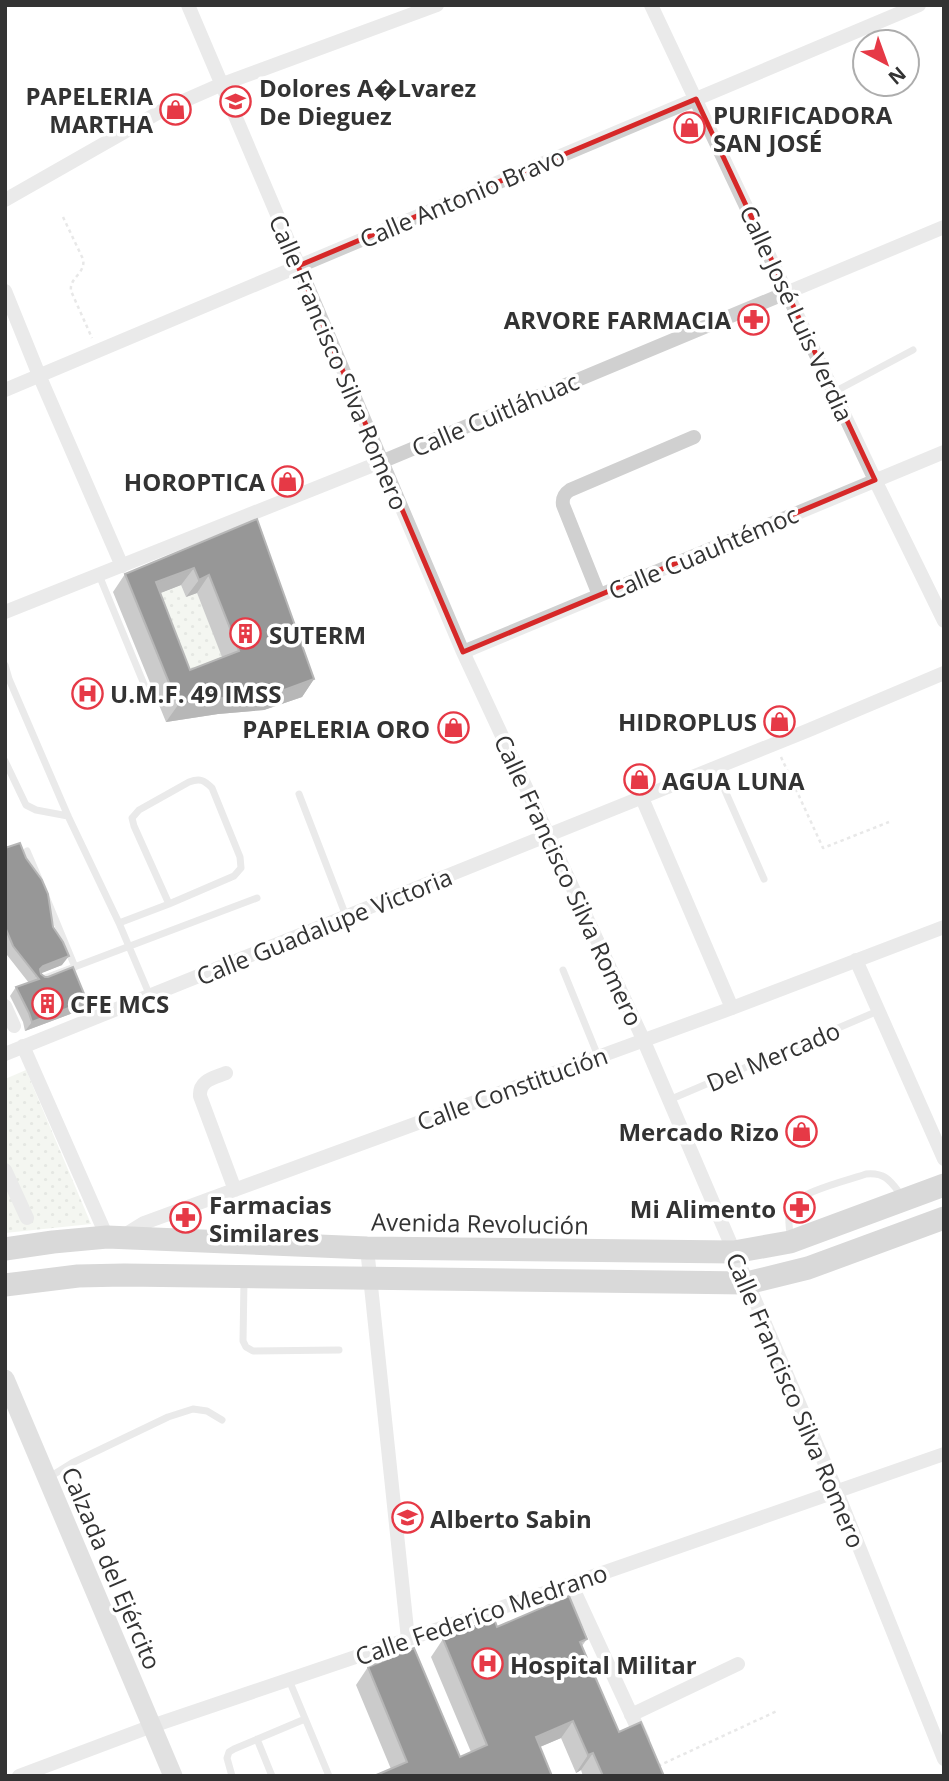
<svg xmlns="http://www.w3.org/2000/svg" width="949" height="1781" viewBox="0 0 949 1781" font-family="'Open Sans',sans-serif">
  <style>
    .green { fill: url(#green-dots) }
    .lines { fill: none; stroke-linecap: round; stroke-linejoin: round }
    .path { stroke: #cdcdcd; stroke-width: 2.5; stroke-dasharray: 3.5 3.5; stroke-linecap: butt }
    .lane { stroke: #d0d0d0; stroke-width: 7 }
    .street { stroke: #d0d0d0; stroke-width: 14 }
    .secondary { stroke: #bdbdbd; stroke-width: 19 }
    .primary { stroke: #ababab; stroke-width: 23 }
    .wall { fill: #8c8c8c; fill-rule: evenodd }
    .shaded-wall { fill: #5f5f5f }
    .building { fill: #1a1a1a; stroke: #5f5f5f; stroke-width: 2; fill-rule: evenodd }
    .marked { fill: none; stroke: #d62828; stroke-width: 5; stroke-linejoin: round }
    .labels { text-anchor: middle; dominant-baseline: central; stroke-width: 7; stroke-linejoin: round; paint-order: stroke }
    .poi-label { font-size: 24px; font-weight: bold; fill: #333; stroke: #fff; text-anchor: start }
    .street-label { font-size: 24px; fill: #333; stroke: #fff }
  </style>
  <defs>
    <pattern id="green-dots" width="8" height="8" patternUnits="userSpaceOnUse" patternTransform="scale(1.75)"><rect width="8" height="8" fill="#e6ecdf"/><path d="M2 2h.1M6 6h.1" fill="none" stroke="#c6cbc0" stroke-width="1.8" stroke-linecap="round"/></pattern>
  </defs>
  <rect width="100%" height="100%" fill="#fff"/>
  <!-- green -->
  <path class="green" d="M181,585L186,597L197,593L227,668L178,688L143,600Z
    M26,1070L91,1224L5,1233V1079Z"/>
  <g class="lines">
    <!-- path -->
    <path class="path" d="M63,217L83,259C86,274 69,277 71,291L92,338
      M781,757L823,848L889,822
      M658,1766L777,1711"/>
    <!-- lane -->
    <path class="lane" d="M834,392L913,350
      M99,575L148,694
      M5,665L9,679L68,816L119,923L150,996
      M5,761L26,805L36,810L68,816
      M715,768L764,879
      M299,794L346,916
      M27,851L39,879
      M47,899L75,967
      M119,923L169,904L234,876L241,868L240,857L212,788C204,780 200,778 189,782L139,810L132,818L134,826L169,904
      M563,970L598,1056
      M40,980L257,898
      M669,1100L878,1011
      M790,1237C790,1229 787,1217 790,1209C796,1192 849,1180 866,1174C886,1172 891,1182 902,1196
      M244,1281L243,1341L246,1347L253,1351L339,1350
      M48,1478L72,1463L168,1417L193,1409L207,1411L222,1420
      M289,1680L329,1776
      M257,1739L272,1776
      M232,1776L227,1758L229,1752L234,1749L305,1719"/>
    <!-- street -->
    <path class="street" d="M188,5L463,652L643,1039L837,1492L944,1759
      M651,5L875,480L944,621
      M5,200L163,110L220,85L437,5
      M5,291L39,375L122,566
      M5,390L919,5
      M599,595L563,505C562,498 564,494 570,490L694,437
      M5,612L381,462L944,227
      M463,652L944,452
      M642,798L732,1008
      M856,960L944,1159
      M5,1006L14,1026
      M23,1046L107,1237
      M5,1054L809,730L944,673
      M226,1073C214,1078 199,1080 200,1096L235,1190
      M5,1170L27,1218
      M123,1236L144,1223L732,1008L944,927
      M367,1248L408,1639
      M571,1584L643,1740
      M631,1715L738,1664
      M19,1776L152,1726L571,1584L944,1454"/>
    <!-- secondary -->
    <path class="secondary" d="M5,1379L173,1776"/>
    <!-- primary -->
    <path class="primary" d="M5,1249L53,1242L107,1237L367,1248L734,1252L790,1242L944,1185
      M5,1285L78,1276L124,1275L747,1283L808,1268L944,1218"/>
  </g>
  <!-- wall -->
  <path class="wall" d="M257,519L314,679L302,697L264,710L218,714L166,722L113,592L125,574ZM181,585L186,597L197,593L222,657L190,670L160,593Z
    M5,848L26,858L53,927L62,965L41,973L45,977L87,1001L81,1010L25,1031L23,1022L10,996L16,987L29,983L7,955L5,951Z
    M497,1627L587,1639L582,1646L619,1732L664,1776H583L581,1770L576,1773L561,1738L540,1747L391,1769L356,1685L368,1667L460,1757L471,1752L431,1657L443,1639Z"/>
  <!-- shaded-wall -->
  <path class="shaded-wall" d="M194,568L181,585L143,600L156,582Z
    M209,575L197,593L186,597L199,580Z
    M314,679L302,697L264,710L218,714L166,722L178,705L230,697Z
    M69,956L62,965L37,975L34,978L43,966Z
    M87,1001L81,1010L25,1031L32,1022Z
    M573,1721L561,1738L523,1754L536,1737Z
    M593,1753L581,1770L576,1773L588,1755Z"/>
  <!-- building -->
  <path class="building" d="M257,519L314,679L276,693L230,697L178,705L125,574ZM194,568L199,580L209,575L239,651L190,670L156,582Z
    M20,843L26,858L42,880L48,894L53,927L63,942L69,956L43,966L40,969L41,974L45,977H48L73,967L87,1001L32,1022L29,1013L16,987L39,979L13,946L5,927V848Z
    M569,1596L587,1639L580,1642L619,1732L641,1722L664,1776H603L593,1753L588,1755L573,1721L536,1737L552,1776H374L407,1762L368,1667L414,1648L460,1757L487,1745L443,1639L494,1618L497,1627Z"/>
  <!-- marked area -->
  <path d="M0 0H949V1781H0ZM696,99L875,480L463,652L298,266Z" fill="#fff" fill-opacity=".55" fill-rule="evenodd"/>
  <path class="marked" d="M696,99L875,480L463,652L298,266Z"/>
  <!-- icons -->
  <defs>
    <symbol id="school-ring" viewBox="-11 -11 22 22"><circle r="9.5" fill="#fff" stroke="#e63946" stroke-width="1.5"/><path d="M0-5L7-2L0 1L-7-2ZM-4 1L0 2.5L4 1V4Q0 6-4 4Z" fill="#e63946"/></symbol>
    <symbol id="shop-ring" viewBox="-11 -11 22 22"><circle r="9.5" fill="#fff" stroke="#e63946" stroke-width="1.5"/><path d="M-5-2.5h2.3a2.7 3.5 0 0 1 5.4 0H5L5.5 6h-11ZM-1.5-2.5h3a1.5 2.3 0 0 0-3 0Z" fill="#e63946"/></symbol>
    <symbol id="pharmacy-ring" viewBox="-11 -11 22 22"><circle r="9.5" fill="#fff" stroke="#e63946" stroke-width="1.5"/><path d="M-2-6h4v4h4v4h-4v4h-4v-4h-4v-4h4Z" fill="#e63946"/></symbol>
    <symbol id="building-ring" viewBox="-11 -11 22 22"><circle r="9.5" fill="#fff" stroke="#e63946" stroke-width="1.5"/><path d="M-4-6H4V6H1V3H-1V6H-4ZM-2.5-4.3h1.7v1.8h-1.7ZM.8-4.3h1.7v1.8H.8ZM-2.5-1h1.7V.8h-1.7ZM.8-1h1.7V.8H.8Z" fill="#e63946"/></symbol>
    <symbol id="hospital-ring" viewBox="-11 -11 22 22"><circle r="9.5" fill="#fff" stroke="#e63946" stroke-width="1.5"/><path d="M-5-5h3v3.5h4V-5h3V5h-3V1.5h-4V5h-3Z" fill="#e63946"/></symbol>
  </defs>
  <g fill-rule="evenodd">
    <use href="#school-ring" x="218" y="84" width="35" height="35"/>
    <use href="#shop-ring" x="158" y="92" width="35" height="35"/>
    <use href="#shop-ring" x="672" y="110" width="35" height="35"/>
    <use href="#pharmacy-ring" x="736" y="302" width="35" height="35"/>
    <use href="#shop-ring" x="270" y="464" width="35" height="35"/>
    <use href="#building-ring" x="228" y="616" width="35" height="35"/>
    <use href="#hospital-ring" x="70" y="676" width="35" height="35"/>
    <use href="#shop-ring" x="762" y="704" width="35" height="35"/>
    <use href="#shop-ring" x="436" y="710" width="35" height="35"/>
    <use href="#shop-ring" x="622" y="762" width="35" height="35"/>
    <use href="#building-ring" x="30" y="986" width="35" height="35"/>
    <use href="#shop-ring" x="784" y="1114" width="35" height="35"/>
    <use href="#pharmacy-ring" x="782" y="1190" width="35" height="35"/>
    <use href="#pharmacy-ring" x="168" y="1200" width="35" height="35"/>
    <use href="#school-ring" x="390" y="1500" width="35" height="35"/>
    <use href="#hospital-ring" x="470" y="1646" width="35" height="35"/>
  </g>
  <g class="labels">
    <!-- poi labels -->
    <g class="poi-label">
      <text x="259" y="87">Dolores A�Lvarez<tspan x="259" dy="28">De Dieguez</tspan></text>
      <text x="153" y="95" text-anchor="end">PAPELERIA<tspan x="153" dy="28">MARTHA</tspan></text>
      <text x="713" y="114">PURIFICADORA<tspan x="713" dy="28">SAN JOSÉ</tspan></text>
      <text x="731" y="319" text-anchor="end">ARVORE FARMACIA</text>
      <text x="265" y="481" text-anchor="end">HOROPTICA</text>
      <text x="269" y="634">SUTERM</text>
      <text x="110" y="693">U.M.F. 49 IMSS</text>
      <text x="757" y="721" text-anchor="end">HIDROPLUS</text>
      <text x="430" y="728" text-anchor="end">PAPELERIA ORO</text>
      <text x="662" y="780">AGUA LUNA</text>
      <text x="70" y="1003">CFE MCS</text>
      <text x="779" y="1131" text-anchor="end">Mercado Rizo</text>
      <text x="209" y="1204">Farmacias<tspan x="209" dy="28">Similares</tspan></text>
      <text x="776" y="1208" text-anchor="end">Mi Alimento</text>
      <text x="430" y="1518">Alberto Sabin</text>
      <text x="510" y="1664">Hospital Militar</text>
    </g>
    <!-- street labels -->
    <g class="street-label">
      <text transform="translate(462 197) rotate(-23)">Calle Antonio Bravo</text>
      <text transform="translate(797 313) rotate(65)">Calle José Luis Verdia</text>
      <text transform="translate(339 362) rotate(67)">Calle Francisco Silva Romero</text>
      <text transform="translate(495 414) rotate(-23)">Calle Cuitláhuac</text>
      <text transform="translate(703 552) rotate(-23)">Calle Cuauhtémoc</text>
      <text transform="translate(569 880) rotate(65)">Calle Francisco Silva Romero</text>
      <text transform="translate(324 926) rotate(-22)">Calle Guadalupe Victoria</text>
      <text transform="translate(773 1056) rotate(-23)">Del Mercado</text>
      <text transform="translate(512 1088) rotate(-20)">Calle Constitución</text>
      <text transform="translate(480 1223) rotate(1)">Avenida Revolución</text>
      <text transform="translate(796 1400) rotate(67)">Calle Francisco Silva Romero</text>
      <text transform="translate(112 1568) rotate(67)">Calzada del Ejército</text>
      <text transform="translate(481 1614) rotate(-19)">Calle Federico Medrano</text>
    </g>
  </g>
  <!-- border -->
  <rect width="949" height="1781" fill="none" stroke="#333333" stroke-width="14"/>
  <!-- north arrow -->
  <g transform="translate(886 63) rotate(139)"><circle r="33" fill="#ffffff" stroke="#adadad" stroke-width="2"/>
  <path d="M0-5L12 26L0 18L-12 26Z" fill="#e63946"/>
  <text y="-10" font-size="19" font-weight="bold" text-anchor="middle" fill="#333333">N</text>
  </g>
</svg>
